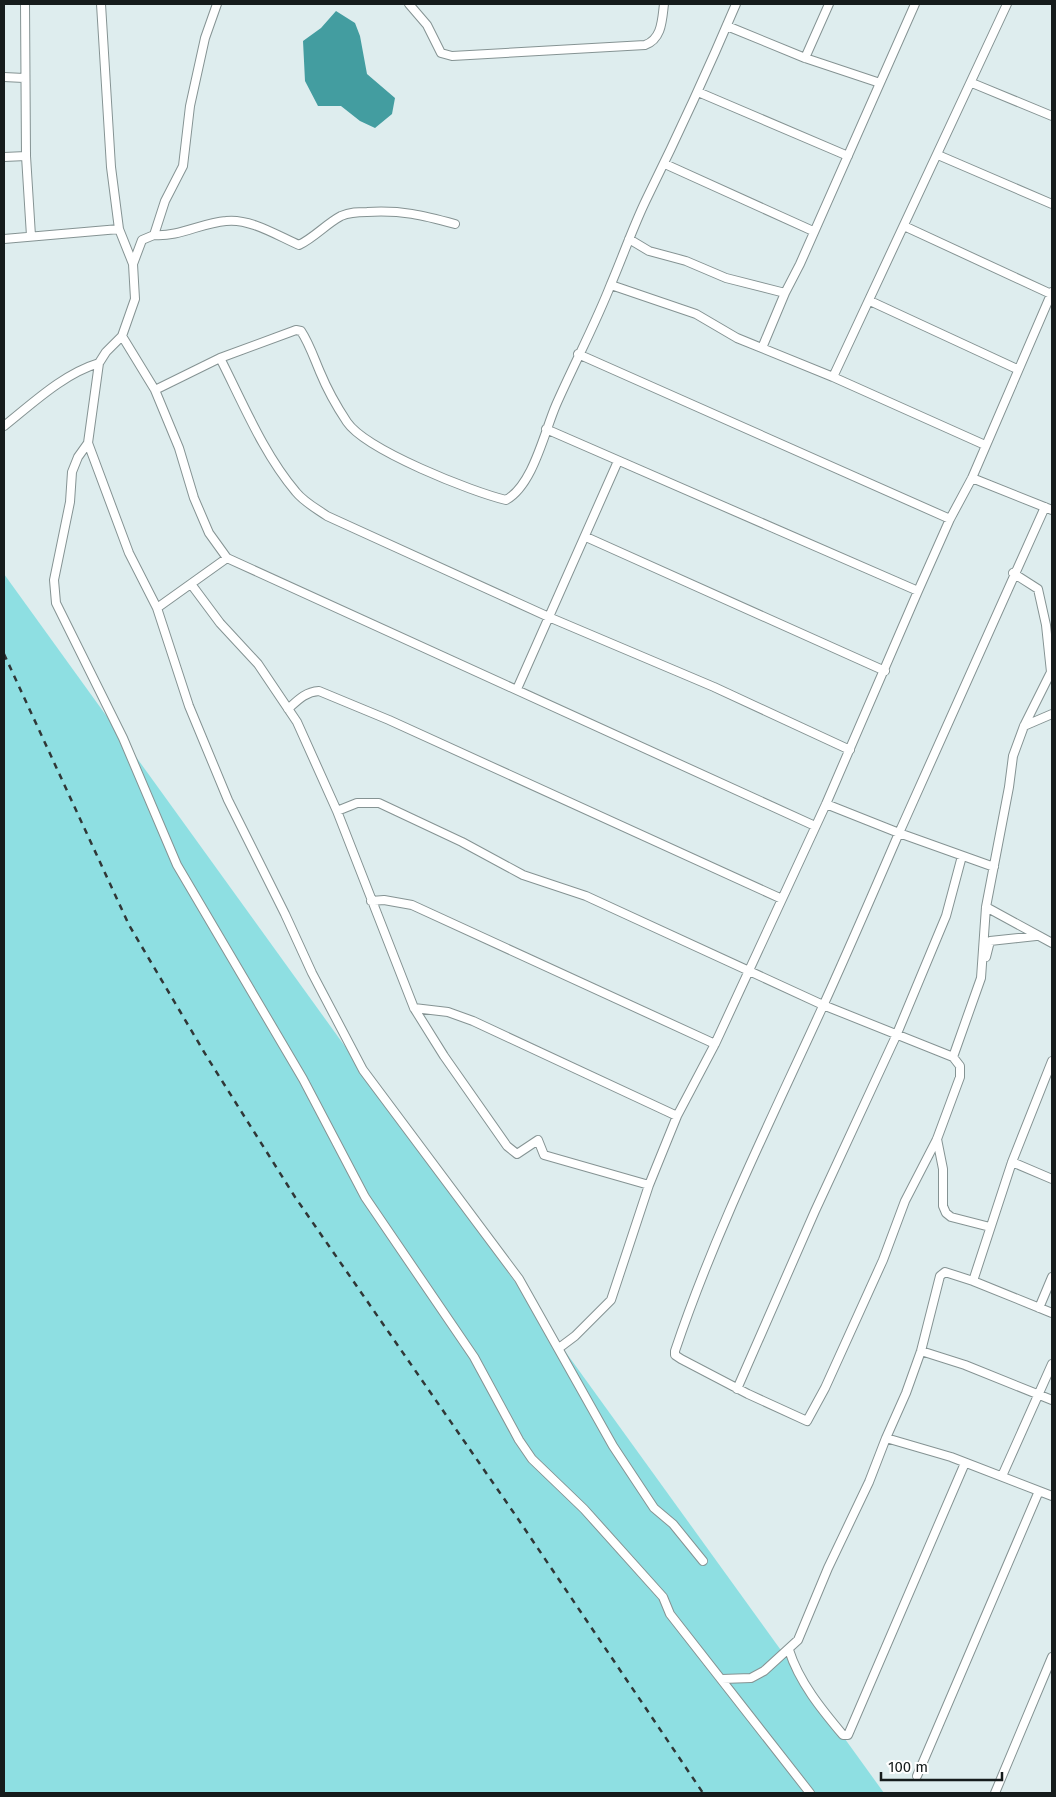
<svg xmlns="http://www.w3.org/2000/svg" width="1056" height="1797" viewBox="0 0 1056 1797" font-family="'Fira Sans',sans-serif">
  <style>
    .green { fill: #8edfe2 }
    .water { fill: #439da0 }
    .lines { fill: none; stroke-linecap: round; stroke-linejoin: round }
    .minor-casing { stroke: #859393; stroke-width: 10 }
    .minor { stroke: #fff; stroke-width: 8 }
    .rail { stroke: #303737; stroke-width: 2.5; stroke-dasharray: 6 6; stroke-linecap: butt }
  </style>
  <rect width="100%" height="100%" fill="#deedee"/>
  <!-- green -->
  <path class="green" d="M4,574L884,1793H4Z"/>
  <!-- water -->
  <path class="water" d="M336,11L355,23L360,36L367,74L395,98L392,114L375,128L360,121L341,106H318L305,81L303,41L321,28Z"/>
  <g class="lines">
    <defs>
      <path id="minor" d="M25,4L26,156L31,236
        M101,4L111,167L119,229L133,264L135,299L122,336L106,352L99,363L88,443L78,457L72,472L70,502L54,580L56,603L123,738L177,865L303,1079L365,1197L474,1357L519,1440L532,1459L584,1509L663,1597L670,1614L810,1793
        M409,4L427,25L441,53L452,56L645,45C662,39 662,20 664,4
        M736,4C708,70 678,135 646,200C633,227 623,256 611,284C595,325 574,364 556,405C544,433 533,485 506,500C472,492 366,450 347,422C337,407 327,389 320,372C314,358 309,343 301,331L296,330L220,358C243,403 263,453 296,492C304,502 317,509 327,516L551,618L714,687L850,750
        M727,26L805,58L880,83
        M805,58L829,4
        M4,77L24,78
        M972,83L1052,116
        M698,92L848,156
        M938,155L1052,204
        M4,157L26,156
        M665,164L813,231
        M904,226L1051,294
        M154,235C179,237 201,223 226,221C250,218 278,236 299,245C315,237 326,224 341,216C350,212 358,212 367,212C402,210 422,215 455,224
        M4,239L119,229
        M629,239L649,251L686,261L726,278L785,293L800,264L915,4
        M133,264L142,240L154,235L165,201L183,166L190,106L205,38L217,4
        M611,285L696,314L737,338L833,377L985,445
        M870,301L1017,369
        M122,336L155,390L179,448L194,498L209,533L227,558L815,826
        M762,348L785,293
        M578,354L950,519
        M833,377L1007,4
        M155,390L220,358
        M4,426C33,403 63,374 99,363
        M546,429L918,591
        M88,443L129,553L157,608L189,706L228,800L285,914L312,973L363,1070L519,1279L613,1446L654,1508L673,1524L703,1561
        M972,478L1052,510
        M586,537L885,671
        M191,584L220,623L258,664L297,722L337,811L414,1008L444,1056L507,1146L517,1154L538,1140L544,1155L649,1185
        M157,608L227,558
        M517,689L618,461
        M288,709C298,700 305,692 319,691L389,720L782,899
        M1024,726L1052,714
        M826,804L899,833L1045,507
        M337,811L357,803H379L462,842L523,875L586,896L823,1005L953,1057L960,1066V1077L937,1139L905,1201L883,1260L825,1388L807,1421L748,1394L681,1359L675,1355V1351C715,1232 771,1120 823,1006C849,949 874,891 899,833L994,867
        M371,901L384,900L412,905L715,1044
        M986,907L1052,943
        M986,957L990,941L1036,936
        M414,1008L448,1012L473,1021L677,1116
        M953,1057L981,978L986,907L1009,787L1013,756L1024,726L1051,672L1046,625L1038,589L1013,573
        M1052,1061L1012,1162L973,1281L1052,1313
        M937,1139L943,1169V1206L946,1213L951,1217L990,1227
        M1012,1162L1052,1179
        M1039,1308L1052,1277
        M559,1348L575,1336L611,1300L649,1185L677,1116L715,1044L826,804L918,591L950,519L972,478L1052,292
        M921,1351L965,1365L1052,1400
        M737,1389L815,1211L896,1036L946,916L962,856
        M886,1438L906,1393L921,1351L940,1276L945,1272L973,1281
        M1002,1476L1052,1364
        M789,1650C799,1682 822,1710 843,1735H848L965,1463
        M722,1679L751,1678L764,1671L798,1640L828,1568L869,1482L886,1438L951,1457L1052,1496
        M917,1776L1039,1491
        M995,1793L1052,1657"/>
    </defs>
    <!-- minor casing -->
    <use href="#minor" class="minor-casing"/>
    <!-- minor -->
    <use href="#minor" class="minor"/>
    <!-- rail -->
    <path class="rail" d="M4,654L129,925L207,1057L295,1197L516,1516L703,1793"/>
  </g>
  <!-- border -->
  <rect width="1056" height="1797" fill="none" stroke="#161c1c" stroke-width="10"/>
  <!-- scale -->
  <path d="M881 1772v8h121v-8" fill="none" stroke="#161c1c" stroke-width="2.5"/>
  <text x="888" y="1772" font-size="15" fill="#161c1c" stroke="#ffffff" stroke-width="4" paint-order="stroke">100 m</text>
</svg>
